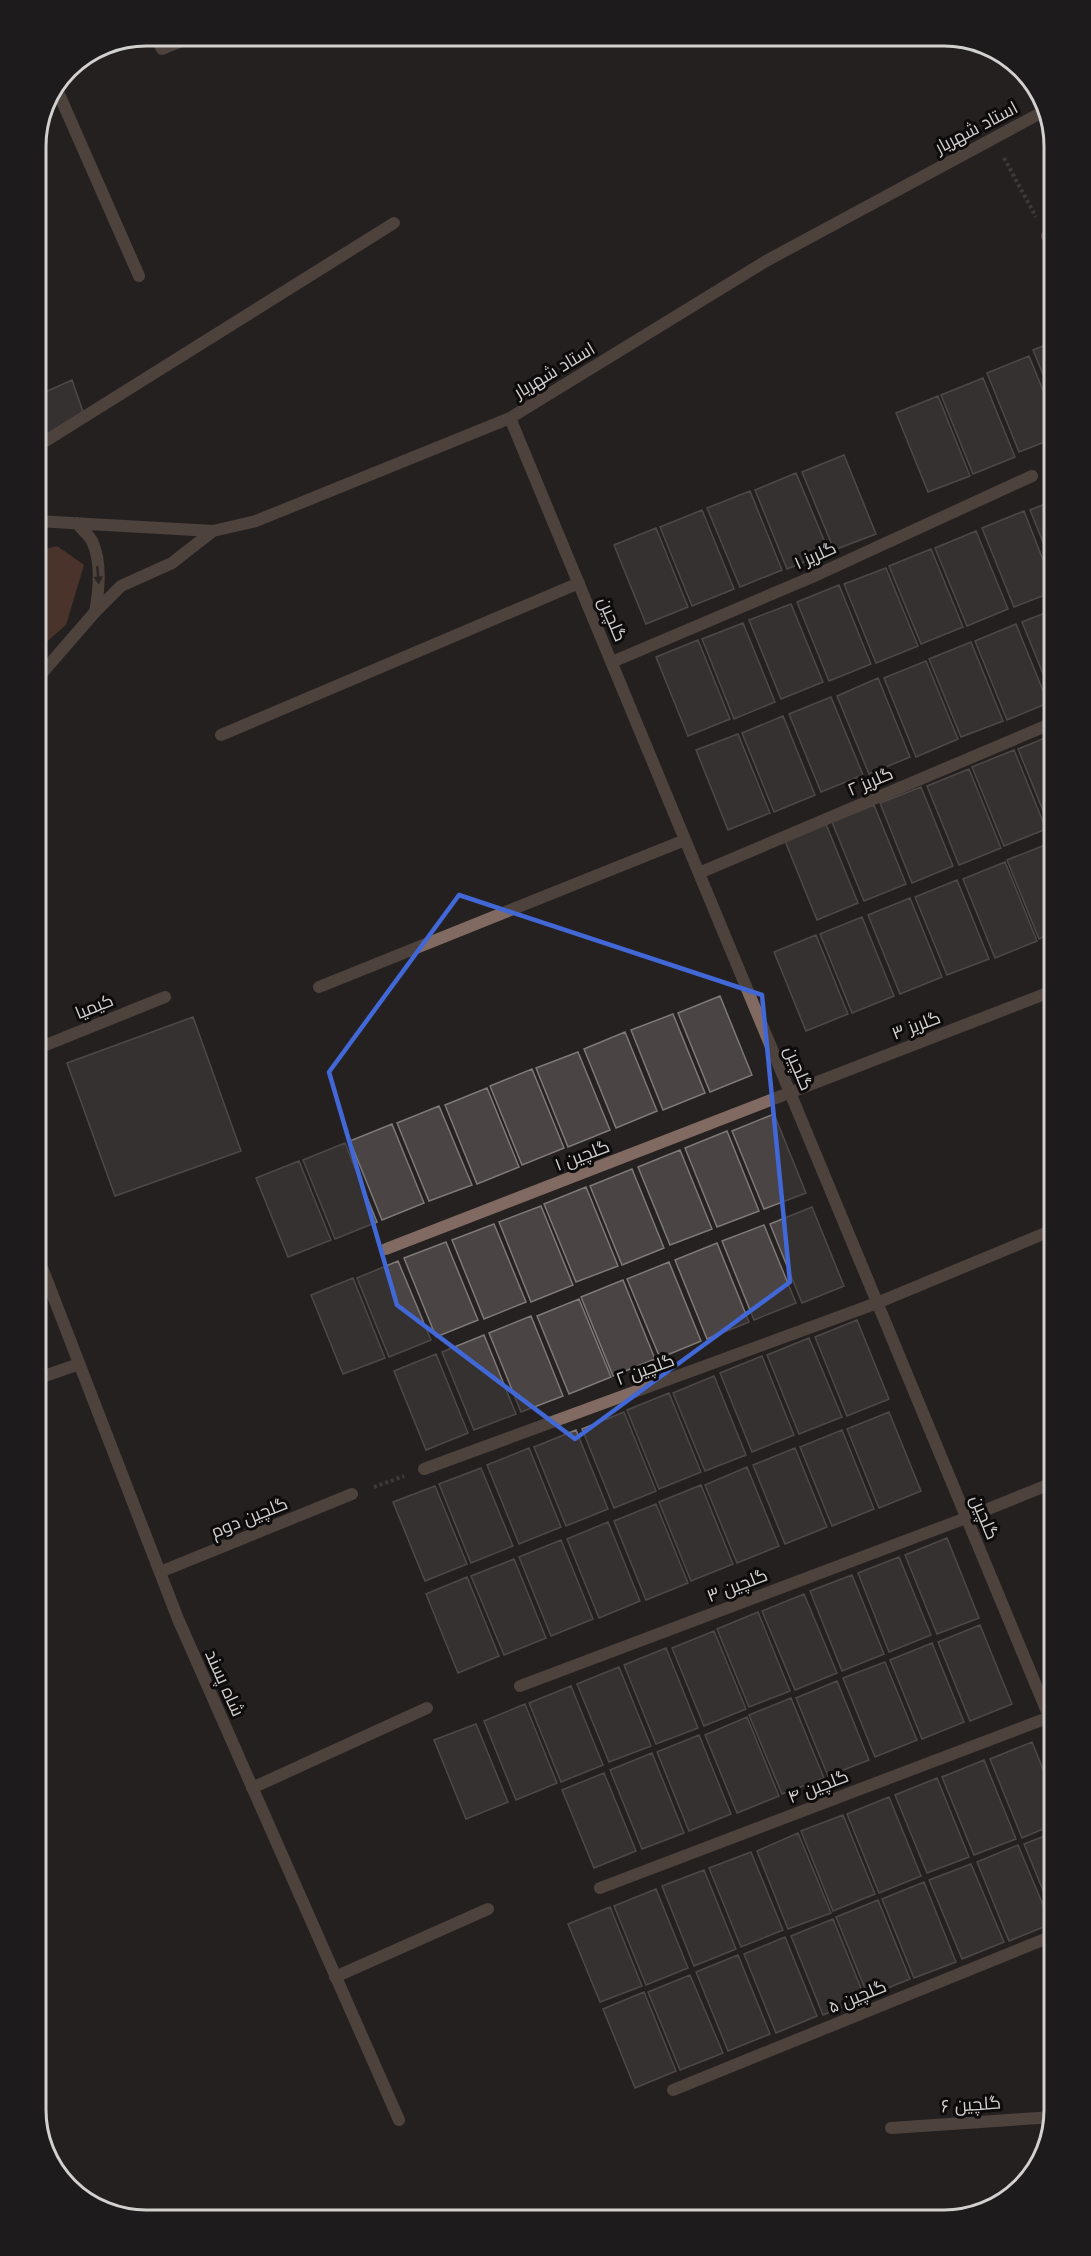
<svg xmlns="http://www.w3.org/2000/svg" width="1091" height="2256" viewBox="0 0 1091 2256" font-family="'PT Sans',Cairo,sans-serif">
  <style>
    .forest { fill: #794937 }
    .building { fill: #4a4544; stroke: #7e7977; stroke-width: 1.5 }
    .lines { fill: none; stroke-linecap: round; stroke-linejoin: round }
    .path { stroke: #5c5857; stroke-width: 4; stroke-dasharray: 3 3; stroke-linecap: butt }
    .service { stroke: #816a61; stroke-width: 12 }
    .minor { stroke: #816a61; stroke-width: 12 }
    .tertiary { stroke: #816a61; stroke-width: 12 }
    .oneway { fill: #362c29 }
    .marked { fill: none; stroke: #4168d6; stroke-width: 4.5; stroke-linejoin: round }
    .labels { text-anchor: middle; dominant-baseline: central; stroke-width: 6; stroke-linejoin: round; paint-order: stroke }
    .street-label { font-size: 18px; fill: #d3d1d0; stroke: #0d0b0b }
    .rim { fill: none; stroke: #d3d1d0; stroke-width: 3 }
  </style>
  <rect width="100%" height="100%" fill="#252120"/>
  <!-- forest -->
  <path class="forest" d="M57,546L84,565L66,625L36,651V551Z"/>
  <!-- building -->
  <path class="building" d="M1055,341V404L1033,350Z
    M1029,356L1055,420V438L1019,452L987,373Z
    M36,378L43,393L72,380L83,412L36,441Z
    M983,378L1015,457L973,474L941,395Z
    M938,396L970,476L928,492L896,413Z
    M844,455L876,534L834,550L802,472Z
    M796,473L829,552L787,569L755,490Z
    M750,491L782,570L740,587L707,508Z
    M1055,500V572L1030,510Z
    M702,510L734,589L692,606L660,527Z
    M1024,511L1055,591L1014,607L982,528Z
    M656,528L688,607L646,624L614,545Z
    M976,531L1008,609L967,626L935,548Z
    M931,549L963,627L921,644L889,566Z
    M886,568L918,646L876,663L844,584Z
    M839,585L871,664L829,681L797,602Z
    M791,604L823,682L781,699L749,620Z
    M1055,609V701H1054L1022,622Z
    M743,623L775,702L734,719L702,639Z
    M1016,624L1048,703L1007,720L975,641Z
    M698,640L730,719L688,736L656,657Z
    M971,642L1003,721L961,737L929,659Z
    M926,661L958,739L916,757L884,678Z
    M878,678L910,757L869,774L837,696Z
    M831,697L863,775L821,792L789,714Z
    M783,716L815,795L774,812L742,733Z
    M738,734L770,813L728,830L696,750Z
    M1055,734V826L1050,828L1018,749Z
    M1014,750L1046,829L1004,846L972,767Z
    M969,769L1001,848L959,865L927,786Z
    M921,787L953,866L912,883L880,803Z
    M874,805L906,884L864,901L832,822Z
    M826,824L858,903L817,920L785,841Z
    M1050,843L1055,856V932L1039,939L1007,860Z
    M1005,862L1037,941L995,958L963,879Z
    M957,880L989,959L947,975L915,897Z
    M910,898L942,977L900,994L868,915Z
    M862,917L894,996L852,1013L820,934Z
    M816,935L848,1014L806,1031L774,952Z
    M720,996L752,1075L710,1092L678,1013Z
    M673,1014L705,1093L663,1110L631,1030Z
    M193,1017L241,1151L115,1196L67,1063Z
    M625,1032L657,1111L616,1128L584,1049Z
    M578,1052L610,1130L568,1147L536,1068Z
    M532,1069L564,1148L522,1165L490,1086Z
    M487,1088L519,1167L477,1184L445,1105Z
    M439,1106L472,1185L429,1201L397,1123Z
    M774,1114L806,1193L764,1209L732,1131Z
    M392,1124L424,1203L382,1220L350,1141Z
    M727,1131L759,1211L717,1227L685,1148Z
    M345,1143L377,1222L335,1239L303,1160Z
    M680,1150L712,1229L670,1245L638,1167Z
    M299,1161L331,1240L288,1257L256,1178Z
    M632,1169L664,1248L622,1265L590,1186Z
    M586,1187L618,1266L576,1282L544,1204Z
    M541,1206L573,1285L531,1302L499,1222Z
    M812,1207L844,1286L802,1303L770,1224Z
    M494,1224L526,1302L484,1319L452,1240Z
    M764,1225L796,1303L754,1320L722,1241Z
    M446,1242L478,1320L436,1337L404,1258Z
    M717,1243L749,1322L707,1339L675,1260Z
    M398,1261L431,1340L389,1357L357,1278Z
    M669,1262L701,1341L660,1358L627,1279Z
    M353,1278L385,1358L343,1374L311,1295Z
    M623,1280L655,1359L613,1376L581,1297Z
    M579,1299L611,1377L569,1394L537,1316Z
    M531,1316L563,1396L521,1412L489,1333Z
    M857,1320L889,1399L847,1416L815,1337Z
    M484,1335L516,1414L474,1430L442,1352Z
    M809,1338L842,1417L799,1434L767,1355Z
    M436,1354L468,1433L426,1450L394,1371Z
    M762,1356L794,1435L752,1452L720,1373Z
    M714,1376L746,1455L705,1471L673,1393Z
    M669,1393L701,1472L659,1489L627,1410Z
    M624,1412L656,1491L614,1508L582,1429Z
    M889,1412L921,1491L879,1508L847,1429Z
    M576,1430L608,1509L566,1526L534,1447Z
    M842,1430L874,1509L832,1526L800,1447Z
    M529,1448L561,1527L519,1544L487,1465Z
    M795,1448L827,1527L785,1544L753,1465Z
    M747,1467L779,1546L737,1563L705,1485Z
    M481,1468L513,1546L471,1563L439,1484Z
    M701,1485L733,1564L691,1581L659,1502Z
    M435,1486L467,1564L425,1581L393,1502Z
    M656,1504L688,1583L646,1600L614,1521Z
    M608,1522L640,1601L599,1618L567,1539Z
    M947,1538L979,1618L937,1634L905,1555Z
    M561,1540L593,1619L551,1636L519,1557Z
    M899,1557L931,1635L889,1652L858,1573Z
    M514,1559L546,1638L504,1655L471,1576Z
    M852,1575L884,1654L842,1671L810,1591Z
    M467,1577L499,1656L458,1673L426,1594Z
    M804,1594L837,1673L795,1690L762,1611Z
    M758,1612L790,1691L749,1707L717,1629Z
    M980,1625L1012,1704L970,1721L938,1642Z
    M714,1631L746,1709L704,1726L672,1648Z
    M932,1643L964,1722L922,1739L890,1660Z
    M666,1648L698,1728L656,1744L624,1665Z
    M885,1662L917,1740L875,1757L843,1678Z
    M619,1667L651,1746L609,1762L577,1684Z
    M837,1681L869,1760L828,1776L796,1698Z
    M571,1686L603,1765L561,1782L529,1703Z
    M791,1698L824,1778L782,1794L749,1715Z
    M525,1704L557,1783L516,1800L484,1721Z
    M747,1717L779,1796L737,1813L705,1735Z
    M476,1724L508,1802L466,1819L434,1740Z
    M699,1735L731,1814L689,1831L657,1752Z
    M1032,1742L1055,1799V1824L1022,1838L990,1759Z
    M652,1753L684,1833L642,1849L610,1770Z
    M984,1760L1016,1839L974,1855L942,1777Z
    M604,1773L636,1851L594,1868L562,1790Z
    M937,1778L969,1857L927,1873L895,1795Z
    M889,1797L921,1876L879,1893L847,1814Z
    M843,1815L875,1894L833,1911L801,1831Z
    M1055,1832V1920L1024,1844Z
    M798,1833L831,1913L788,1929L757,1851Z
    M1018,1845L1051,1924L1009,1941L977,1862Z
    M751,1852L783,1930L741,1947L709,1868Z
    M971,1864L1004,1942L962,1959L929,1880Z
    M704,1870L736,1949L694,1966L662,1886Z
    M924,1882L956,1962L914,1978L882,1899Z
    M656,1889L688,1968L646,1985L614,1906Z
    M878,1900L910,1979L868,1996L836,1917Z
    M610,1907L642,1986L600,2002L568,1924Z
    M833,1919L865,1998L823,2015L791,1936Z
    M785,1937L817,2016L776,2033L744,1954Z
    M738,1955L770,2034L728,2051L696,1972Z
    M690,1975L723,2053L680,2070L648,1992Z
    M644,1992L676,2071L635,2088L603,2009Z"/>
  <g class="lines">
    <!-- path -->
    <path class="path" d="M1004,158L1036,217
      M374,1487L404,1476"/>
    <!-- service -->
    <path class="service" d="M58,92L139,276
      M36,447L394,223
      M221,735L579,583
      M319,987L685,840
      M36,1379L79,1364"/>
    <!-- minor -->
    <path class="minor" d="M156,36L162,49L194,36
      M1047,236L1055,232
      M510,418L1055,1731
      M612,662L812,577L1032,476
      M36,680L95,612
      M699,873L1055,722
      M36,1049L165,997
      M386,1249L1055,990
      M36,1252L178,1619L399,2120
      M424,1469L877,1303L1055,1229
      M160,1572L352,1494
      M520,1686L966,1518L1055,1482
      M252,1788L427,1708
      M600,1888L1055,1715
      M335,1977L488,1909
      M673,2090L1055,1935
      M891,2128L1053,2117"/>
    <!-- tertiary -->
    <path class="tertiary" d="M36,521L213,531L256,521L510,418L766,261L1048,109
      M77,523C81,529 89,535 92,541C102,562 99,591 95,612L121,586L172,563L213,531"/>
  </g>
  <!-- one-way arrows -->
  <defs><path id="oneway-solid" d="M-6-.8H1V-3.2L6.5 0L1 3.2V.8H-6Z" transform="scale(1.5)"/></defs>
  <use class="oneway" href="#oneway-solid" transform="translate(98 575) rotate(85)"/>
  <!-- marked area -->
  <path d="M0 0H1091V2256H0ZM459,895L762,995L790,1282L575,1439L397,1305L329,1072Z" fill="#252120" fill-opacity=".55" fill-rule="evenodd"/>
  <path class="marked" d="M459,895L762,995L790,1282L575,1439L397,1305L329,1072Z"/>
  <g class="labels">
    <!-- street labels -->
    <g class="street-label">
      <text transform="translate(976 127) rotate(-28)">استاد شهریار</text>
      <text transform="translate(554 370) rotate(-31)">استاد شهریار</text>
      <text transform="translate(815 555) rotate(-24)">گلریز ۱</text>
      <text transform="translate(613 619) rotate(67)">گلچین</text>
      <text transform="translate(870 781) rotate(-23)">گلریز ۲</text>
      <text transform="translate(94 1006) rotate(-22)">کیمیا</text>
      <text transform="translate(916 1025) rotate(-21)">گلریز ۳</text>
      <text transform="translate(799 1068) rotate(67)">گلچین</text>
      <text transform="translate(582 1155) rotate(-21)">گلچین ۱</text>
      <text transform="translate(645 1369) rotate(-20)">گلچین ۲</text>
      <text transform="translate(249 1517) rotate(-22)">گلچین دوم</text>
      <text transform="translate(985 1517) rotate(67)">گلچین</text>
      <text transform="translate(737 1585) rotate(-21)">گلچین ۳</text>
      <text transform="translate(225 1683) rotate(66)">شاه پسند</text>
      <text transform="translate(818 1786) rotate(-21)">گلچین ۴</text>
      <text transform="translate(857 1996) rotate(-22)">گلچین ۵</text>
      <text transform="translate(971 2104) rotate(-4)">گلچین ۶</text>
    </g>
  </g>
  <!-- crop -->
  <path d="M0 0H1091V2256H0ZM146 46H944A100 100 0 0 1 1044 146V2110A100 100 0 0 1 944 2210H146A100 100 0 0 1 46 2110V146A100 100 0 0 1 146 46Z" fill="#1d1b1b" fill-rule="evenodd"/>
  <path class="rim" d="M146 46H944A100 100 0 0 1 1044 146V2110A100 100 0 0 1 944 2210H146A100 100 0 0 1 46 2110V146A100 100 0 0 1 146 46Z"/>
</svg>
